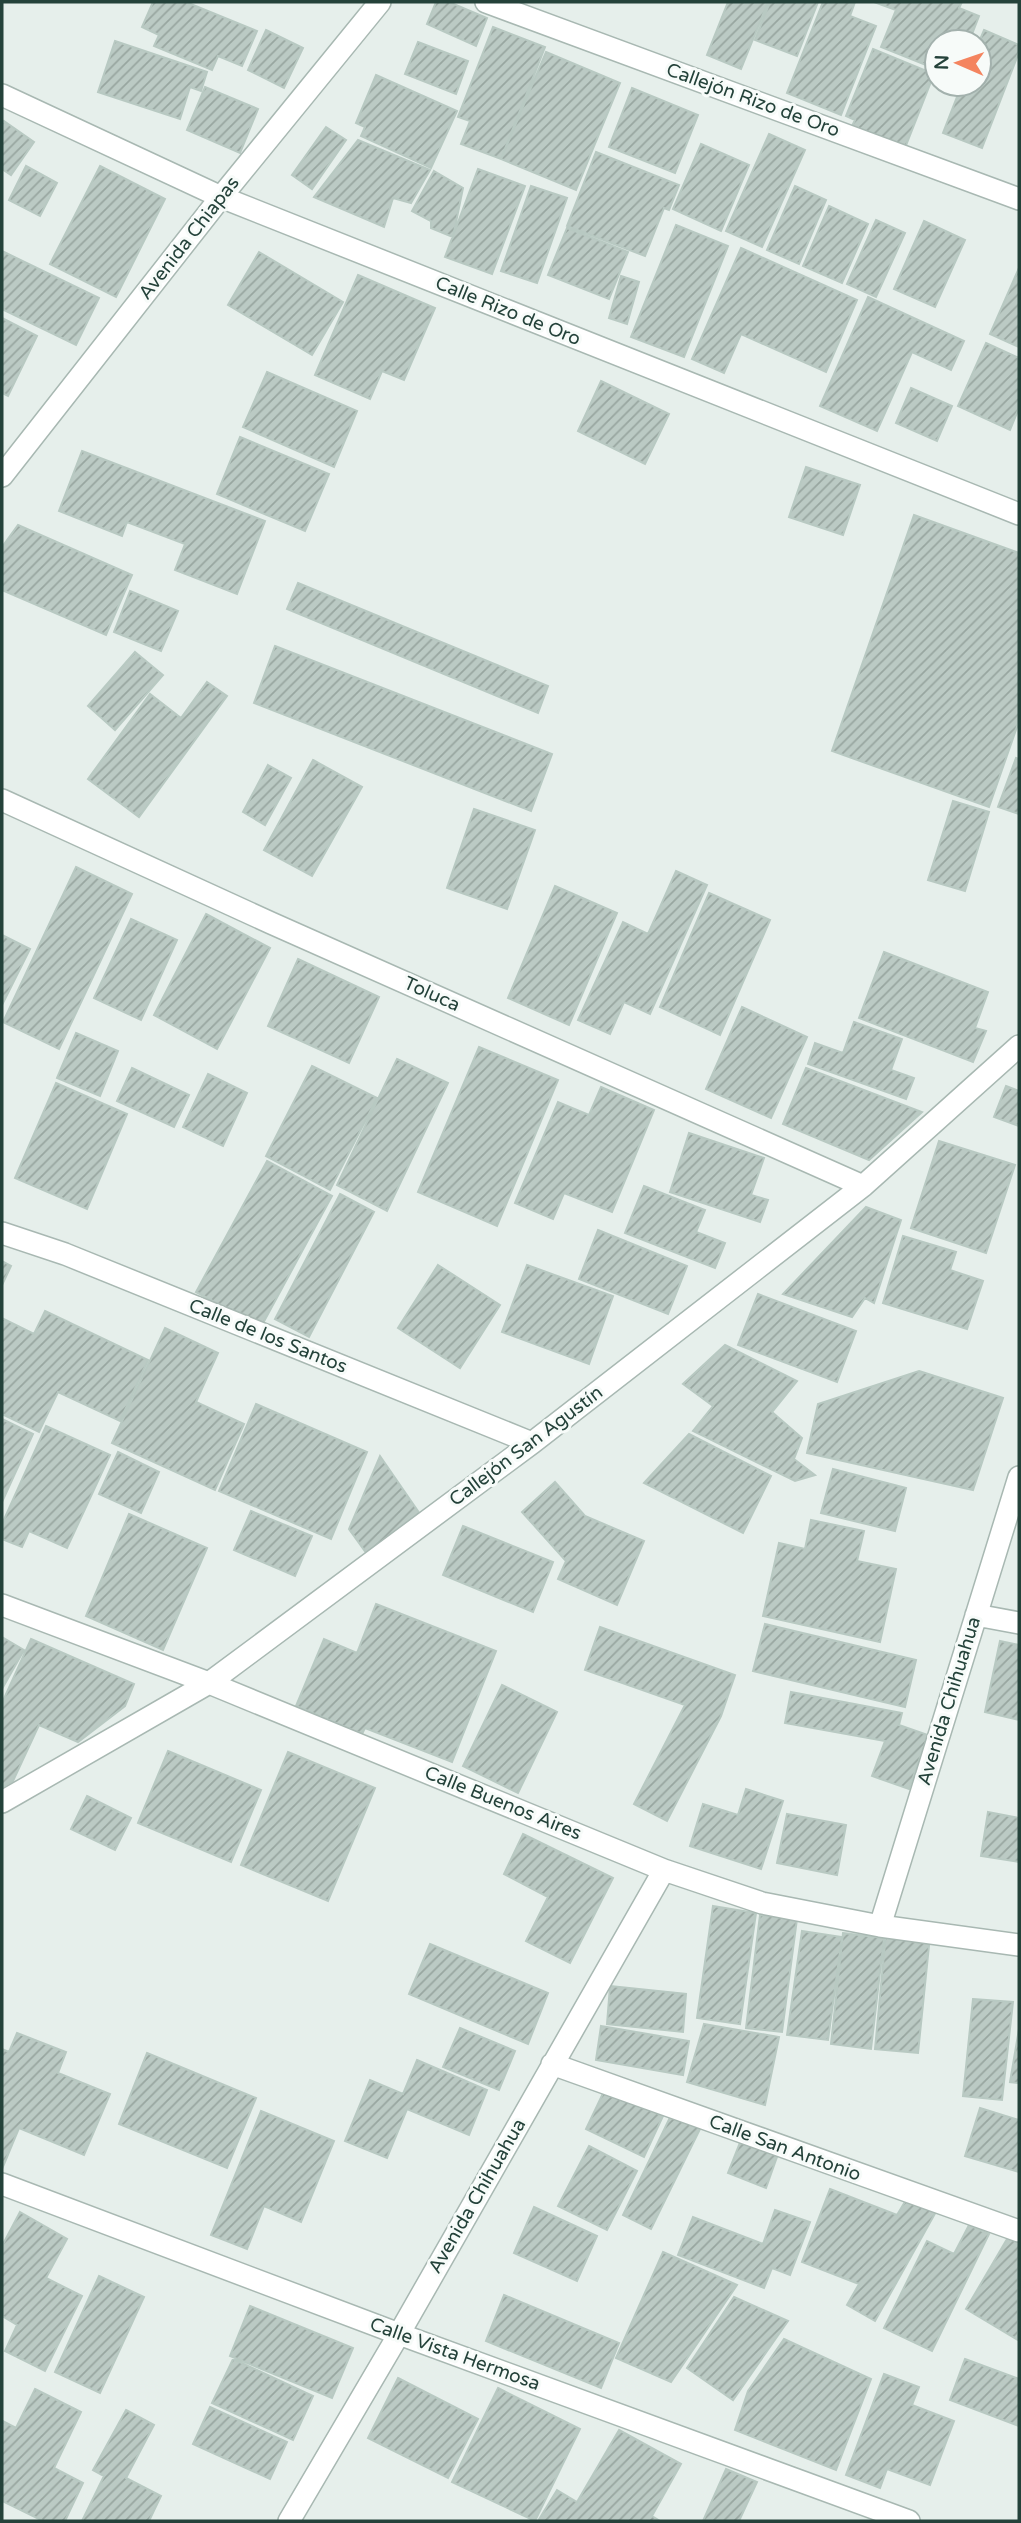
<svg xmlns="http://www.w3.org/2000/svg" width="1021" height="2523" viewBox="0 0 1021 2523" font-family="'Varela Round',sans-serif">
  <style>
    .building { fill: url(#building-hatch); stroke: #b8c9c2; stroke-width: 2 }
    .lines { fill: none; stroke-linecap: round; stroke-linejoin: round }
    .minor-casing { stroke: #a8b8b2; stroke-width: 24 }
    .minor { stroke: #fff; stroke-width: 21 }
    .labels { text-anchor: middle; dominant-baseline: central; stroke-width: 6; stroke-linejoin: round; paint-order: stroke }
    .street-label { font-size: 19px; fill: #24423a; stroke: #f7fbf9 }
  </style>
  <defs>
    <pattern id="building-hatch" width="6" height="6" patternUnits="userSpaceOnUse" patternTransform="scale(1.75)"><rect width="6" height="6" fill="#bbcac4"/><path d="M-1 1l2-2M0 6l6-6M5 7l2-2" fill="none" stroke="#98a6a0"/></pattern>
  </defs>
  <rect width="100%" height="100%" fill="#e6efeb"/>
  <!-- building -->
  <path class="building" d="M153,2H186L257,31L242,66L218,56L212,70L154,46L159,35L142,27Z
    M436,2H449L487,18L476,46L427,24Z
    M728,2H768L741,69L707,55Z
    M770,2H818L797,56L755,40Z
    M823,2H855L850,16L876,26L841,115L787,93Z
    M874,2H962L959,8L979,16L969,42H937L936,69L881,47L896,10Z
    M493,27L545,47L501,159L461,144L470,121L458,117Z
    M266,30L303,48L284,88L248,70Z
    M984,30L1019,45V52L982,148L943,133L962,84H979V42Z
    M115,41L207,72L201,91L190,87L180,119L98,92Z
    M418,42L468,61L456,94L405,74Z
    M873,49L934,74L905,148L852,126L855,120L846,116Z
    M546,52L620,83L576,190L501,159Z
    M376,75L457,111L431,168L361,136L365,127L356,123Z
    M205,87L258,109L240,153L187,130Z
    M632,88L698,115L675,173L609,147Z
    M4,121L34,142L11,175L2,169V124Z
    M326,127L346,140L312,189L292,175Z
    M769,134L805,150L762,247L726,231Z
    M358,140L430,170L411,203L393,198L384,227L314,197Z
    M701,144L749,165L721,231L673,209Z
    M596,152L679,185L669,210L664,208L645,256L567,226Z
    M26,166L57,183L40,216L9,200Z
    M100,166L165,199L116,297L50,264Z
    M478,169L525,186L492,274L445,257Z
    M434,171L463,188L453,237L431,228V221L412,211Z
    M531,186L567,198L537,283L501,271Z
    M795,186L826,200L799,264L767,250Z
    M829,206L868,224L842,283L803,266Z
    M876,220L905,233L876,297L847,284Z
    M924,221L965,240L935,307L894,289Z
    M676,225L728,246L684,357L631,337Z
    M567,228L628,252L609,299L548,275Z
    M741,248L857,300L826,372L741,334L724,373L692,359Z
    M2,251L99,298L76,345L2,309Z
    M259,252L343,302L312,355L228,305Z
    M1019,268V347L990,334Z
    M358,275L435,308L404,380L382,371L370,399L315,375Z
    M621,276L639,282L627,324L609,318Z
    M868,297L964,341L951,370L912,352L877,431L820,406Z
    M2,318L37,336L8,396L2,393Z
    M986,343L1019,358V408L1010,430L958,406Z
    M267,372L357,411L334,467L243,427Z
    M601,381L669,414L645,464L578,431Z
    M911,388L952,406L937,441L896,423Z
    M240,437L329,474L305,531L217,494Z
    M82,451L265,521L237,594L175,570L185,544L127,522L122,536L59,511Z
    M806,467L860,485L843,535L789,517Z
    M914,515L1019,553V721L989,807L832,751Z
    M18,525L132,575L106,635L2,590V547Z
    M298,583L548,686L538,713L287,609Z
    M130,591L178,611L161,651L114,632Z
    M275,646L552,754L531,811L254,703Z
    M135,652L163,675L115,730L88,706Z
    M207,682L227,696L139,817L88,779L150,694L181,718Z
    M1016,758L1019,759V814L998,807Z
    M313,760L362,787L312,876L264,850Z
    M268,765L291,778L265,825L243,812Z
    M953,801L989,812L965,891L928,880Z
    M474,809L535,830L507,909L447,888Z
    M76,867L132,894L59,1049L3,1022Z
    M676,871L707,885L650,1014L624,1002L610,1034L578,1020L623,922L648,934Z
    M555,886L617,913L569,1025L508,998Z
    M709,893L770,920L720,1035L660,1007Z
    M206,914L270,948L217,1049L154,1015Z
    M131,919L177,940L141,1020L94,998Z
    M2,935L30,949L2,1005Z
    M884,952L988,992L975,1028L986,1031L973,1062L859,1018Z
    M298,959L379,997L349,1063L268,1026Z
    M742,1007L807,1037L771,1118L706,1089Z
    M854,1022L902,1039L891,1070L914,1078L906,1099L808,1064L815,1043L843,1053Z
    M76,1033L118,1051L100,1096L57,1078Z
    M479,1047L558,1080L497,1226L418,1192Z
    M397,1059L448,1083L387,1211L337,1185Z
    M312,1066L377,1098L330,1190L266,1156Z
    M132,1068L189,1095L174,1127L117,1101Z
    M806,1068L922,1112L869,1160L783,1124Z
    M208,1074L247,1093L223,1146L183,1127Z
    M56,1083L127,1114L87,1209L15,1178Z
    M1006,1086L1019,1091V1126L994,1117Z
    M601,1087L654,1110L612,1212L564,1193L553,1219L515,1203L558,1102L589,1115Z
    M689,1133L764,1158L751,1195L768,1200L760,1222L670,1192Z
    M939,1141L1015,1165L986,1253L911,1228Z
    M267,1161L332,1196L261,1327L196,1292Z
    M644,1186L705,1210L696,1232L725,1243L715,1268L625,1233Z
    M340,1194L374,1212L309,1337L275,1319Z
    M866,1207L901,1220L874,1303L865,1298L852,1317L783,1294Z
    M598,1230L687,1266L668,1314L579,1279Z
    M903,1236L956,1252L950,1270L983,1281L967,1329L883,1303Z
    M2,1261L11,1266L2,1285Z
    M438,1265L500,1305L460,1368L398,1328Z
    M527,1265L613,1296L589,1364L502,1332Z
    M758,1294L856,1331L837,1382L738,1345Z
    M45,1311L148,1360L120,1421L58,1392L39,1432L2,1414V1318L34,1334Z
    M165,1328L218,1353L196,1402L244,1424L215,1490L112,1443Z
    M725,1345L797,1381L772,1412L802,1438L794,1459L815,1475L795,1481L693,1431L713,1406L683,1384Z
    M919,1371L1003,1398L973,1490L807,1453L818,1404Z
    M256,1404L367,1452L331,1539L219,1491Z
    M2,1419L33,1434L2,1502Z
    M46,1426L110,1455L67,1548L29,1531L22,1547L2,1539V1524Z
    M689,1434L771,1476L743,1533L644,1483Z
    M118,1452L159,1472L141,1513L99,1494Z
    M380,1456L420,1514L367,1554L349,1529Z
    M833,1469L906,1488L895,1531L821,1513Z
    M555,1482L585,1516L644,1541L617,1605L558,1579L566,1561L522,1512Z
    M251,1511L312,1536L295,1576L234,1550Z
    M129,1514L207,1548L163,1650L86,1616Z
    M811,1520L864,1531L857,1561L896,1569L880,1642L763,1616L779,1543L805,1549Z
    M463,1526L553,1562L533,1612L443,1575Z
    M376,1604L496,1651L452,1762L365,1728L362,1734L296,1706L324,1639L357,1653Z
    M765,1624L916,1660L905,1707L753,1671Z
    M600,1627L735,1675L721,1716L667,1821L634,1804L685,1705L585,1670Z
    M2,1637L24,1650L2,1689Z
    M31,1639L134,1684L125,1706L78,1742L39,1725L13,1781L2,1787V1703Z
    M1000,1641L1019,1645V1720L985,1712Z
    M502,1685L557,1712L518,1793L463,1766Z
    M791,1692L902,1713L899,1725L928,1735L909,1789L872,1776L885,1741L785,1723Z
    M168,1751L261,1790L231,1862L138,1823Z
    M288,1752L375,1788L328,1901L241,1865Z
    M746,1789L783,1801L761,1869L690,1846L703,1804L738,1815Z
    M87,1796L131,1818L115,1850L71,1829Z
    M988,1812L1019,1818V1862L981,1856Z
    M787,1814L846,1825L837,1875L777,1863Z
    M523,1834L613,1878L570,1963L526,1941L548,1897L504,1874Z
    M713,1906L756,1913L740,2024L697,2018Z
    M760,1915L797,1919L782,2032L746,2028Z
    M802,1931L842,1937L828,2040L787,2035Z
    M843,1933L884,1938L871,2049L831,2044Z
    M886,1933L930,1936L918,2053L875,2049Z
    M430,1944L548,1993L528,2044L409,1994Z
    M610,1986L686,1994L683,2032L607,2024Z
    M973,1999L1013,2002L1002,2100L963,2096Z
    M704,2024L779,2037L765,2105L687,2082Z
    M601,2026L689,2041L683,2075L596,2060Z
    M460,2028L515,2051L499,2090L443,2067Z
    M1019,2029V2083L1010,2082Z
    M17,2033L66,2052L58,2073L110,2094L84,2155L19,2128L2,2169V2049L9,2052Z
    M147,2053L256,2098L227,2168L119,2124Z
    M417,2060L487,2090L469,2135L407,2109L387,2158L345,2141L370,2080L403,2094Z
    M605,2089L663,2116L644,2157L586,2129Z
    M980,2108L1019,2120V2172L965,2156Z
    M261,2111L334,2141L301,2222L264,2206L247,2249L211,2235Z
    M673,2111L702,2125L651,2229L623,2215Z
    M741,2140L778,2154L766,2188L728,2173Z
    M589,2146L637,2171L607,2230L558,2206Z
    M830,2189L897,2215L909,2195L937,2210L875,2321L847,2305L859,2284L802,2262Z
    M534,2207L597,2236L577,2281L514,2253Z
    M775,2210L810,2222L790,2275L772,2268L764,2288L678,2255L693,2217L763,2244Z
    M20,2212L67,2239L46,2278L82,2296L45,2371L5,2351L17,2325L2,2316V2246Z
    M969,2225L989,2234L932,2351L884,2328L927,2241L954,2254Z
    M1010,2234L1019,2240L1018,2340L966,2309Z
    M663,2252L737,2285L671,2382L616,2358Z
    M99,2276L144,2297L100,2393L55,2372Z
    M504,2295L619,2343L601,2388L486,2341Z
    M734,2297L788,2321L733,2400L687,2368Z
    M250,2306L353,2348L332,2398L230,2356Z
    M784,2339L871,2379L836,2470L735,2430L748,2391Z
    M233,2359L313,2396L293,2440L212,2403Z
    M965,2359L1019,2379V2426L950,2400Z
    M884,2374L919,2387L912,2405L954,2421L930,2485L887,2469L880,2488L846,2475Z
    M398,2378L478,2419L448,2478L368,2438Z
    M498,2388L580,2429L535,2521L452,2482Z
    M35,2389L81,2412L54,2468L83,2483L65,2521H43L2,2501V2423L3,2421L16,2428Z
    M210,2407L287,2442L270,2479L193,2444Z
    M126,2410L154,2425L126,2478L161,2496L149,2521H82L104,2476L93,2470Z
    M619,2430L681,2464L652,2516L660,2521H538L557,2490L577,2502Z
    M726,2469L757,2482L739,2521H703Z"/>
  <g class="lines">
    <defs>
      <path id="minor" d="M486,2L1019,199
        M2,95L221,197L1019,514
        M2,476L221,197L380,2
        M2,800L271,923L863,1186
        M2,1233L65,1254L532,1443
        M2,1605L209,1683L664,1870L762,1903L880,1926L1019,1945
        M976,1615L1019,1623
        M2,1802L209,1683L532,1443L863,1186L1019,1046
        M880,1926L1019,1477
        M552,2064L1019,2231
        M2,2184L399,2334L909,2521
        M289,2521L399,2334L664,1870"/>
    </defs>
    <!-- minor casing -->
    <use href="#minor" class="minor-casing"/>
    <!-- minor -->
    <use href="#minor" class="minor"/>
  </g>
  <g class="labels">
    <!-- street labels -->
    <g class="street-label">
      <text transform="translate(753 100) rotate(20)">Callejón Rizo de Oro</text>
      <text transform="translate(189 238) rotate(-52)">Avenida Chiapas</text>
      <text transform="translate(508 311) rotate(22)">Calle Rizo de Oro</text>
      <text transform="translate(432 994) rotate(24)">Toluca</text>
      <text transform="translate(268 1336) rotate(22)">Calle de los Santos</text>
      <text transform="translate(526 1446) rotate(-37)">Callejón San Agustín</text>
      <text transform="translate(949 1701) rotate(-73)">Avenida Chihuahua</text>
      <text transform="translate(503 1803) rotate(22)">Calle Buenos Aires</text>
      <text transform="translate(785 2148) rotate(20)">Calle San Antonio</text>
      <text transform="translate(477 2196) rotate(-60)">Avenida Chihuahua</text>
      <text transform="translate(455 2354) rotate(20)">Calle Vista Hermosa</text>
    </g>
  </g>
  <!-- border -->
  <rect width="1021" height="2523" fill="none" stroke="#24423a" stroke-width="7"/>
  <!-- north arrow -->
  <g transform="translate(958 63) rotate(272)"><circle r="33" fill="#f7fbf9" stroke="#a3b1ad" stroke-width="2"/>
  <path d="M0-5L12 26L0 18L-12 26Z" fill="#f4845f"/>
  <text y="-10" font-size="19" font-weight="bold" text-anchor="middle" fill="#24423a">N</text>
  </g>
</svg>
